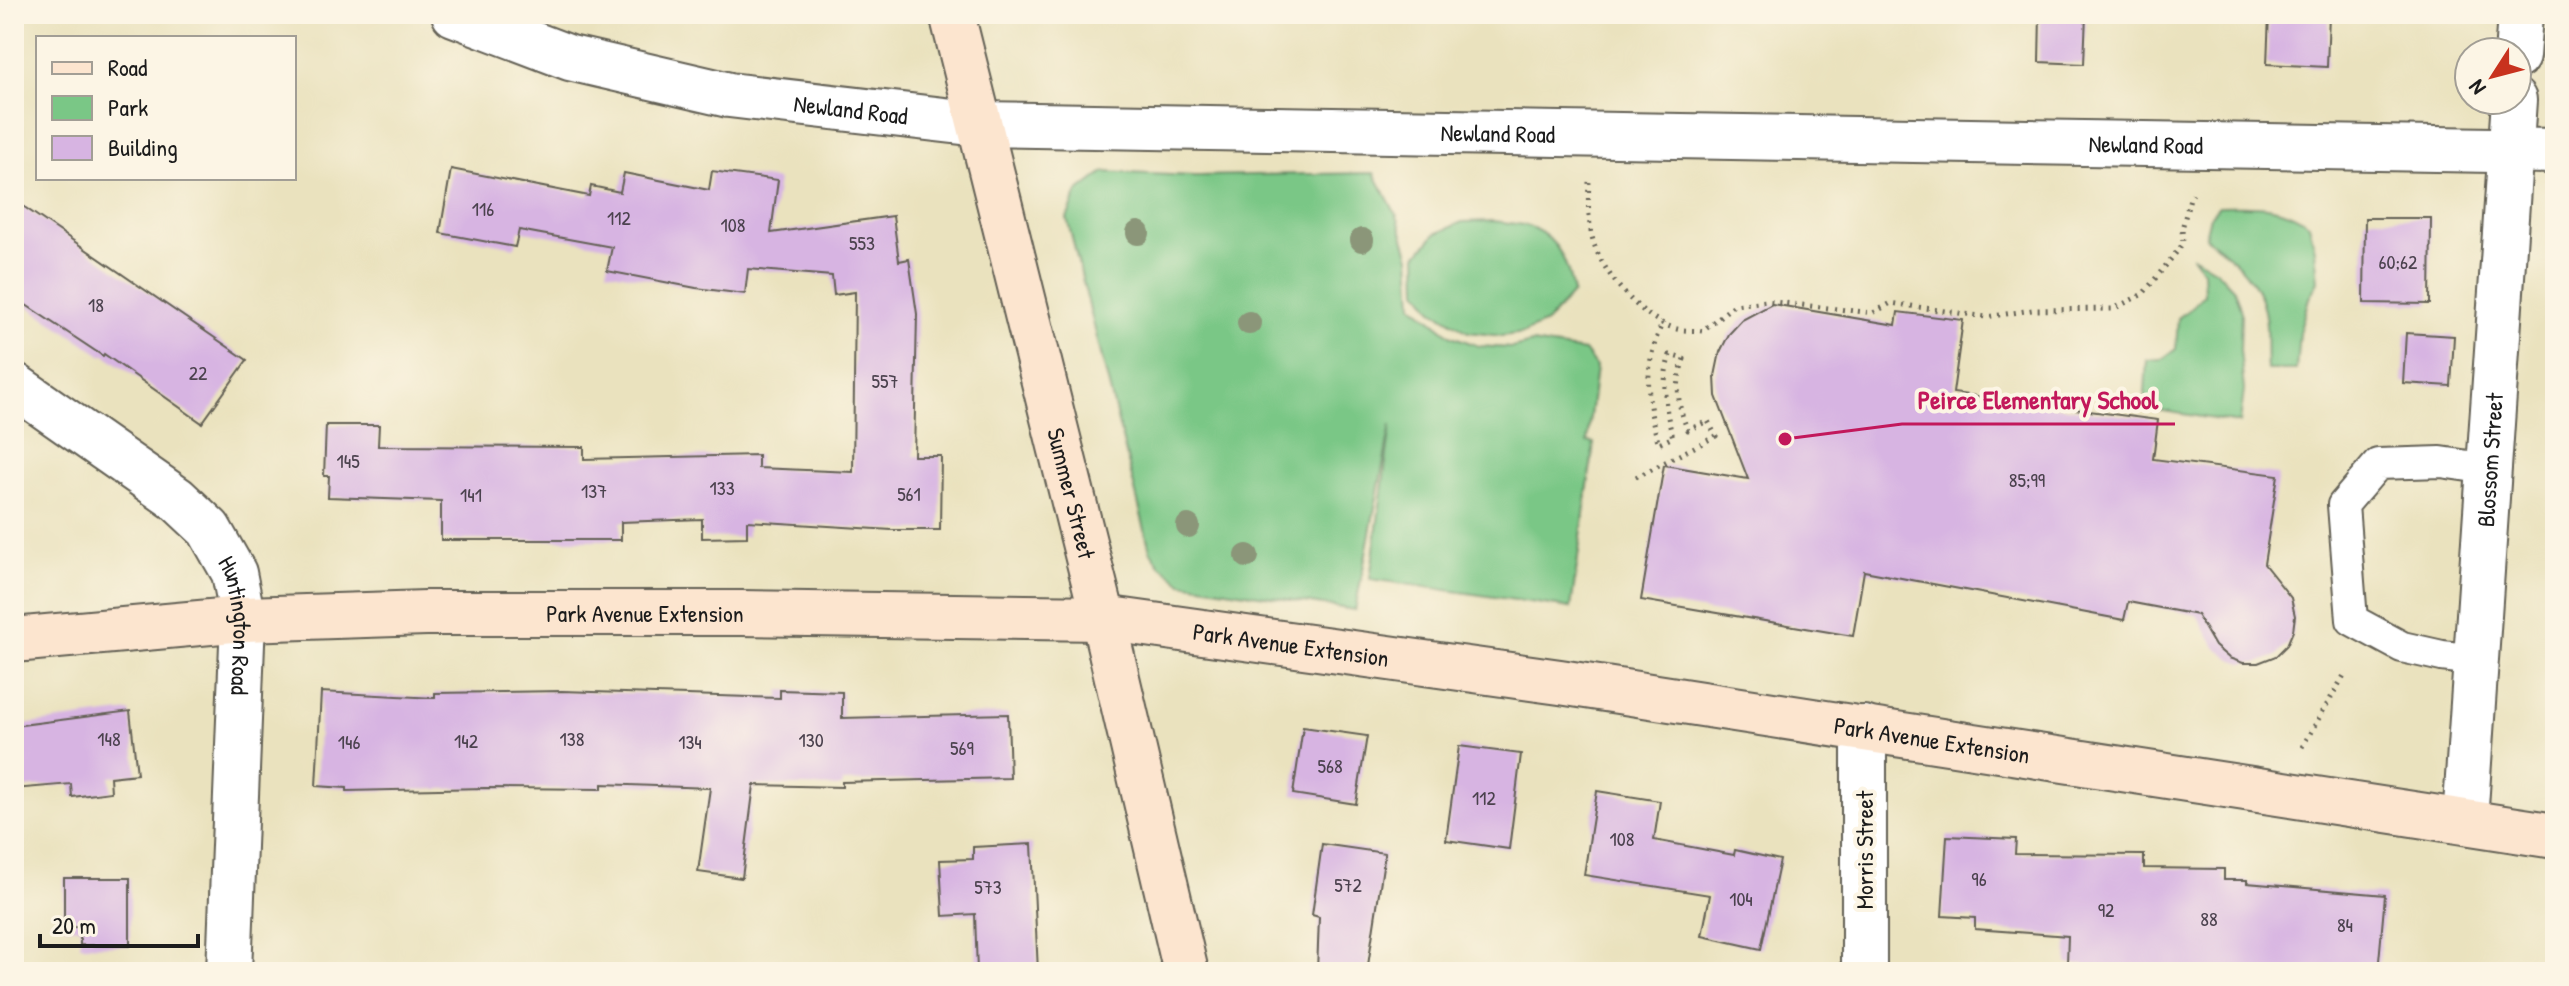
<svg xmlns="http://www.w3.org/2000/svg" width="2569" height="986" viewBox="0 0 2569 986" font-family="'Patrick Hand',sans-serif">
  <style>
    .green { fill: #7ac786; stroke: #4b7251; stroke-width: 2 }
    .building { fill: #d7b4e2 }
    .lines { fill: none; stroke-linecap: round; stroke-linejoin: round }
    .service-casing { stroke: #646155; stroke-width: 34 }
    .minor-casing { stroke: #646155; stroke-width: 48 }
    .secondary-casing { stroke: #646155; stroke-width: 48 }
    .path { stroke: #646155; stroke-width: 5; stroke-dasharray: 2 6; stroke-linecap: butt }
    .service { stroke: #fff; stroke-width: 30 }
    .minor { stroke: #fff; stroke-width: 44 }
    .secondary { stroke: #fce5cf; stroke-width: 44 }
    .tree { fill: #8b9679 }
    .labels { text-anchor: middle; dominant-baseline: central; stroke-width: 8; stroke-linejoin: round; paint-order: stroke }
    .number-label { font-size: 20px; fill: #4b424e }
    .street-label { font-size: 24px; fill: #1c1c1c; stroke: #fcf5e5 }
    .leader { fill: none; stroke: #c2185b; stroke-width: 3 }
    .callout-dot { fill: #c2185b; stroke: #fcf5e5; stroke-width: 3 }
    .callout-label { font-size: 26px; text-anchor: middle; font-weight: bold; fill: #c2185b; stroke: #fcf5e5; stroke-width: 8; stroke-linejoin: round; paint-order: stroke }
  </style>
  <rect width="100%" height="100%" fill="#fcf5e5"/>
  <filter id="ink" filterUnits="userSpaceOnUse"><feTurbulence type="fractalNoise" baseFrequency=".0125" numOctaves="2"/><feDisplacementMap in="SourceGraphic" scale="16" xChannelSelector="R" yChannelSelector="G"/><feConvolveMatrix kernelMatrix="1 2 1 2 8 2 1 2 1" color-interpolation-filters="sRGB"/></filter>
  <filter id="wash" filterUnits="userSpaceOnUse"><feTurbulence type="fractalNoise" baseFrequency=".006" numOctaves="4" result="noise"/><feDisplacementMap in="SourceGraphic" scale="32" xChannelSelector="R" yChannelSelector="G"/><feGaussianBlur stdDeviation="1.8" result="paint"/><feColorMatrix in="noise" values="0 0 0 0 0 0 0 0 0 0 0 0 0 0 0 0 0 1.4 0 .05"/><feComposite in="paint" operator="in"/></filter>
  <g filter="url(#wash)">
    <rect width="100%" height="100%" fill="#eae2be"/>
    <!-- green -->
    <path class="green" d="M1104,172L1194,176L1374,173L1397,216L1410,257L1413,305L1452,336L1479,346L1512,348L1532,343L1584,351L1596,367L1587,442L1594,443L1571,608L1370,579L1391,425L1355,610L1182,583L1160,565L1150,550L1067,218L1078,192Z
      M2219,206C2256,206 2277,202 2309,224L2315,250L2318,281L2309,298L2299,333L2296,370H2267C2266,355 2267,341 2266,326C2264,284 2237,260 2205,237L2210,216Z
      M1494,221C1506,223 1523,223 1533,228C1561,241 1568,266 1573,293L1546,323L1524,333L1502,336L1468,332L1433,310L1418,290L1417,255L1435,234L1462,222Z
      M2192,256L2216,270L2234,289L2241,312L2240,350L2244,390L2240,423L2144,408L2147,360L2162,359L2176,349L2178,318L2190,309L2204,294L2203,271Z"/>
    <g id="blocks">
      <!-- building -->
      <path class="building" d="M2040,14H2086L2084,64L2039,62Z
        M2269,14H2329L2327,67L2267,64Z
        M451,169L589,196L591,186L620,192L624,173L709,190L712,171L778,180L771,233L893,216L899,261L909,259L917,314L914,456H941L940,530H892L747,521V537L702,538V519L621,522V540H441V501L328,497L329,476H324L326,425H379L378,446L584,447V459L758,455V468L853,472L855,292L834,295L832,276L748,269L745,294L696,288L607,271L612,247L519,230L515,247L440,233Z
        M14,200L247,360L202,423L104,354L103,356L14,297Z
        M2365,218H2431L2430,304L2364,303Z
        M1772,304L1896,325L1898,312L1963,320L1953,393L2158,420L2153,459L2278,475L2264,564L2291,598L2295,616L2293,631L2287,645L2276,656L2258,663H2243L2229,658L2215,646L2197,615L2128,602L2124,620L1864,571L1853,636L1641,600L1664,465L1748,479L1716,396L1715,376L1720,352L1729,334L1742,320Z
        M2406,333L2454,336L2451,386L2403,383Z
        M780,690L842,692V718L1008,714L1010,778L842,782V787L754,785L742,878L698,872L710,788L602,784V789L485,788L347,791V788L316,786L321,692L435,698V693L562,691L780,698Z
        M130,711L137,774L110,777L111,792L72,797L71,784L14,789V726Z
        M1303,727L1367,736L1356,804L1293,794Z
        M1459,746L1521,754L1509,849L1446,840Z
        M1597,791L1660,801L1654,840L1734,855L1735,850L1780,860L1761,949L1702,936L1710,895L1584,875Z
        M1947,836L2016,839L2015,854L2144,855V868L2224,869V880H2247V883L2385,895L2378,972H2084V964H2067L2068,936L1975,929V918L1942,916Z
        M1032,844L1038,972H977L975,914L943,916L940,860L973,859V847Z
        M1322,844L1385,853L1367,972H1317L1319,917L1312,915Z
        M64,878H130V946L80,945V927H64Z"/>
    </g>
  </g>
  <g filter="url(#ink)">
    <use href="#blocks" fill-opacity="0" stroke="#646155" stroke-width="2"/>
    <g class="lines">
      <defs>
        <path id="service" d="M2476,660L2442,656L2402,647L2352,620L2343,505L2378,464L2441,462L2489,469"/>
        <g id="minor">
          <path id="s1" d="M454,14L570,58L729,95L979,124L2555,151"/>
          <path d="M2517,56L2520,14"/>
          <path id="s2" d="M14,385L177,499L209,529L234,573L243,619L229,972"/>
          <path d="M1864,728V972"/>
          <path id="s3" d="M2465,821L2514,100"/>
        </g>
        <g id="secondary">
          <path id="s4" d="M952,14L1103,618L1186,972"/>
          <path id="s5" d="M14,640L243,619L426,613H741L1103,618L1560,682L2555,836"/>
        </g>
      </defs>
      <!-- service casing -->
      <use href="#service" class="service-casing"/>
      <!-- minor casing -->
      <use href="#minor" class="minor-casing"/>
      <!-- secondary casing -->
      <use href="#secondary" class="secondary-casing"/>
      <!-- path -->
      <path class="path" d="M1589,182C1588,198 1588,215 1591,231C1596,268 1641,320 1677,329C1685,331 1694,330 1702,331L1734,305L1766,301L1873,313L1891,303L1986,317L2032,310L2113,309L2143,294L2183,244L2182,229L2190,198L2193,194
        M1636,477L1716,436L1708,421L1688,430C1677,407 1675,383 1684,359L1670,355C1661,382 1665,411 1673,437L1659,444C1645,402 1644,362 1663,322
        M2302,747L2346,672"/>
      <!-- service -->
      <use href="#service" class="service"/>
      <!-- minor -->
      <use href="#minor" class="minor"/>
      <!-- secondary -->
      <use href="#secondary" class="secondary"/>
    </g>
    <!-- trees -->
    <g class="tree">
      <circle cx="1138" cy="233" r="12"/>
      <circle cx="1362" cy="240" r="12"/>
      <circle cx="1249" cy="323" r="12"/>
      <circle cx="1188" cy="526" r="12"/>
      <circle cx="1247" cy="556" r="12"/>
    </g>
  </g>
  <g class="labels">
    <!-- number labels -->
    <g class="number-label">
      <text x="483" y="208">116</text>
      <text x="619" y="217">112</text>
      <text x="733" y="224">108</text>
      <text x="862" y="242">553</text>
      <text x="2398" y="261">60;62</text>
      <text x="96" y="304">18</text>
      <text x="198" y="372">22</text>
      <text x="885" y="380">557</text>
      <text x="348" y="460">145</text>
      <text x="2027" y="479">85;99</text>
      <text x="722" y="487">133</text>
      <text x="594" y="490">137</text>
      <text x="909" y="493">561</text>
      <text x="471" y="494">141</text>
      <text x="109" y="738">148</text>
      <text x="572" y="738">138</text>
      <text x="811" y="739">130</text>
      <text x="466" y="740">142</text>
      <text x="349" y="741">146</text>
      <text x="690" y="741">134</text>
      <text x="962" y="747">569</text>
      <text x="1330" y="765">568</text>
      <text x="1484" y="797">112</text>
      <text x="1622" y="838">108</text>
      <text x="1979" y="878">96</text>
      <text x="1348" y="884">572</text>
      <text x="988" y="886">573</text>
      <text x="1741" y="898">104</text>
      <text x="2106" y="909">92</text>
      <text x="2209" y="918">88</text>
      <text x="2345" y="924">84</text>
    </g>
    <!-- street labels -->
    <g class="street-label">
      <text stroke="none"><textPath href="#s1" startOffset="410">Newland Road</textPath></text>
      <text stroke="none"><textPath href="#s1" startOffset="1058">Newland Road</textPath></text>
      <text stroke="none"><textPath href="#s1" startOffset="1706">Newland Road</textPath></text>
      <text stroke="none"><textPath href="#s3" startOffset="362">Blossom Street</textPath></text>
      <text stroke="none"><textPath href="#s4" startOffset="494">Summer Street</textPath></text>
      <text stroke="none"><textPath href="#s5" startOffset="632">Park Avenue Extension</textPath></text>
      <text stroke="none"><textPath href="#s2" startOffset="346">Huntington Road</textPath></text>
      <text stroke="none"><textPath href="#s5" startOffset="1280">Park Avenue Extension</textPath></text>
      <text stroke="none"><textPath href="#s5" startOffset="1928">Park Avenue Extension</textPath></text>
      <text transform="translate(1864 850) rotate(-90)">Morris Street</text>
    </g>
  </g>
  <!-- callouts -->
  <path class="leader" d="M1785 439L1902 424H2175"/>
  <circle class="callout-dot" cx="1785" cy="439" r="8"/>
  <g class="callout-label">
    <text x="2038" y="409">Peirce Elementary School</text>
  </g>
  <!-- margin -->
  <rect width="2569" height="986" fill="none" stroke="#fcf5e5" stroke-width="48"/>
  <!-- legend -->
  <rect x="36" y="36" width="260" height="144" fill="#fcf5e5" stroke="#a29e95" stroke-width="2"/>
  <rect x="52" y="62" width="40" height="12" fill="#fce5cf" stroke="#a29e95" stroke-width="2"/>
  <text x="108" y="76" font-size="24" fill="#1c1c1c">Road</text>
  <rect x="52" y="96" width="40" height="24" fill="#7ac786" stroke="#a29e95" stroke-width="2"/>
  <text x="108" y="116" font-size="24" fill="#1c1c1c">Park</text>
  <rect x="52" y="136" width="40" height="24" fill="#d7b4e2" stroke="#a29e95" stroke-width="2"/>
  <text x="108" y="156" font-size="24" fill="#1c1c1c">Building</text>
  <!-- north arrow -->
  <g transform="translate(2493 76) rotate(234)"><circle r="38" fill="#fcf5e5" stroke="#a29e95" stroke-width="2"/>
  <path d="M0-6L14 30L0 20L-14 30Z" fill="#c8321e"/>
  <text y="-12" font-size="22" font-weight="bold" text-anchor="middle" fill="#1c1c1c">N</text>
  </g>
  <!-- scale -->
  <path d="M40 934v12h158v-12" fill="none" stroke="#1c1c1c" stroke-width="4"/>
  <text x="52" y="934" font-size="24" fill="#1c1c1c" stroke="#fcf5e5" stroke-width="6" paint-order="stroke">20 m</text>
</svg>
